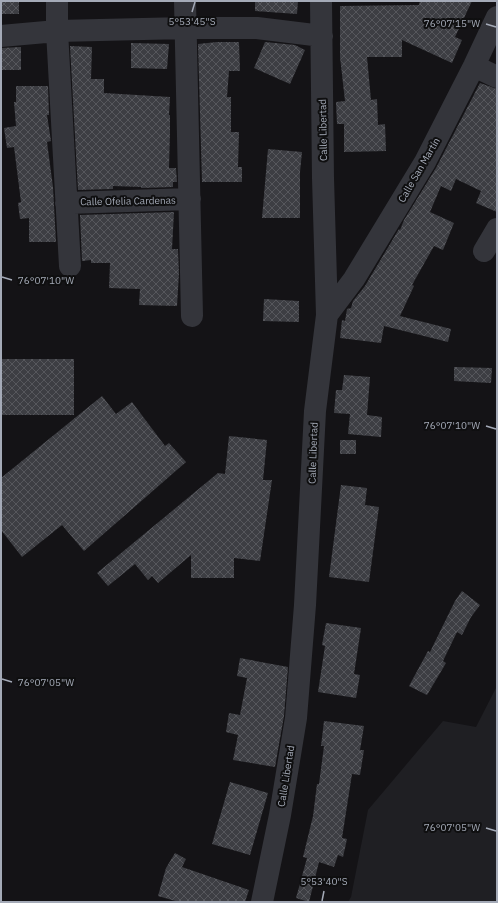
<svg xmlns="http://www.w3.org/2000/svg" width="498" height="903" viewBox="0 0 498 903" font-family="'IBM Plex Sans',sans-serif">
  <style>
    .built { fill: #1f1f23 }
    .building { fill: url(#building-cross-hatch) }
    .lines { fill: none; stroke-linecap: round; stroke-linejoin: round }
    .minor { stroke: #34353b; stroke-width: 22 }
    .ticks { fill: none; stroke: #a4aab7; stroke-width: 1.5 }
    .labels { text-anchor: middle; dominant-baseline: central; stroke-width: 4; stroke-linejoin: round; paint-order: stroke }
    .street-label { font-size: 10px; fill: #a4aab7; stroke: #0f0f10 }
    .ticks-label { font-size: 10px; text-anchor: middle; fill: #a4aab7; stroke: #0f0f10; stroke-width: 4; stroke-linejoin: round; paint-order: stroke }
  </style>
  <defs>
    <pattern id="building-cross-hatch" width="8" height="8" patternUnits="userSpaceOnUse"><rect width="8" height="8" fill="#3d3e43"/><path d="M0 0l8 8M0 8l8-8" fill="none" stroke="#56575c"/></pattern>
  </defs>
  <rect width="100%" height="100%" fill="#141316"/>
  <!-- built -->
  <path class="built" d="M497,686V902H348L351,897L368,810L443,721L476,727Z"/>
  <!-- building -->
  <path class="building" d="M1,1H19V14H1Z
    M255,1H298L297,14L255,11Z
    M420,1H472L455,37L462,40L452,63L402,40V57H367L371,100L377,99L378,125L385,124L386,151L344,152V124H337L336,102L345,101L340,57V6L419,5Z
    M217,42H239L240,71H229L227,97H231V132H239L238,167H242V182H202L198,44Z
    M265,42L295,45L305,50L290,84L254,68Z
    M131,43L169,44L167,69L131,68Z
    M70,46L92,47L91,79H104V93L170,97L169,115H170V132L169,168H176L177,182H173V187L141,188V187L113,186V189L78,190Z
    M21,47V70H1V48Z
    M480,83L497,89V212L476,203L481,191L456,179L451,191L441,186L430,212L454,223L443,250L434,246L412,285L414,286L400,316L451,329L448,342L384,326L381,343L340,338L342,320L345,321L347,309L351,308L353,301L365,286L399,229L400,230L404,220L436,168Z
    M16,86H48L49,115H47L51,141L47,142L53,187L56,242H29V218L20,219L18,203L21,202L14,147L7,148L4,128L16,126L14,102H16Z
    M268,149L302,152L300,172V218H262Z
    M174,212L172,249H178L179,273L177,306L139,305L140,289L109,288L110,263H91V260L82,261L80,215Z
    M264,299L299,301V322L263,321Z
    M1,359H74V415H1Z
    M454,367L492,368L491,383L454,381Z
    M344,375L370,377L367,415L382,417L381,437L348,434L350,414L334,413L336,390H342Z
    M102,396L116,414L132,402L165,446L169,443L186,462L84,551L62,525L22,557L1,530V478Z
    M229,436L267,440L263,480H272L260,561L234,558V578H191V555L158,583L152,576L148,580L135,564L108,586L97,573L218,473L225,474Z
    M340,440H356V454H340Z
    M341,485L367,488L365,505L379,507L369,582L329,577Z
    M462,591L480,605L471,617L462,635L457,632L443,661L446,663L427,695L409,686L428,651L430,652L455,601Z
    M326,623L361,628L354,674L360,675L356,698L318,692L325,646L322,645Z
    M240,658L288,667L284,716L275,767L233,760L238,735L226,732L229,713L240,715L247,678L237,676Z
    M324,721L364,726L360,750H364L360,775L352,774L342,838L347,839L343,857L338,855L334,867L319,862L309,902L296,898L307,858L303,857L313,816L317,784H319L324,746H321Z
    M230,782L268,793L250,855L212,844Z
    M175,853L186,859L182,867L249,890L245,902H179L158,896L166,868Z"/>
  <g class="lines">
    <!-- minor -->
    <path class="minor" d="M57,1V31L70,266
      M185,1L192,316
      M1,36L57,31L186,28H257L322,36
      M474,66L497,77
      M66,203L190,199
      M484,251L497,229
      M327,315L354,279L425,162L474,66L497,17
      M262,902L280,815L296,718L305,605L315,411L327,315L323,178L321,1"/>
  </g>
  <!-- ticks -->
  <path class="ticks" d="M192,12L195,2M486,24L496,27M2,277L12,280M486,426L496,429M2,679L12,682M486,828L496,831M322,901L324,891"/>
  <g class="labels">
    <!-- street labels -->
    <g class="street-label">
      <text transform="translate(323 130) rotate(-91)">Calle Libertad</text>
      <text transform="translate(419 170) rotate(-60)">Calle San Martín</text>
      <text transform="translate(128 201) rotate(-1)">Calle Ofelia Cardenas</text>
      <text transform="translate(313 453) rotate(-88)">Calle Libertad</text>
      <text transform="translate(286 776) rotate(-81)">Calle Libertad</text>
    </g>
  </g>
  <g class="ticks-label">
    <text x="192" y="25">5°53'45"S</text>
    <text x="452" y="27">76°07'15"W</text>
    <text x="46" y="284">76°07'10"W</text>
    <text x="452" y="429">76°07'10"W</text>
    <text x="46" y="686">76°07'05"W</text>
    <text x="452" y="831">76°07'05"W</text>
    <text x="324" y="885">5°53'40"S</text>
  </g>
  <!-- border -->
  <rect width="498" height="903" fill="none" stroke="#a4aab7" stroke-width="4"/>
</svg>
